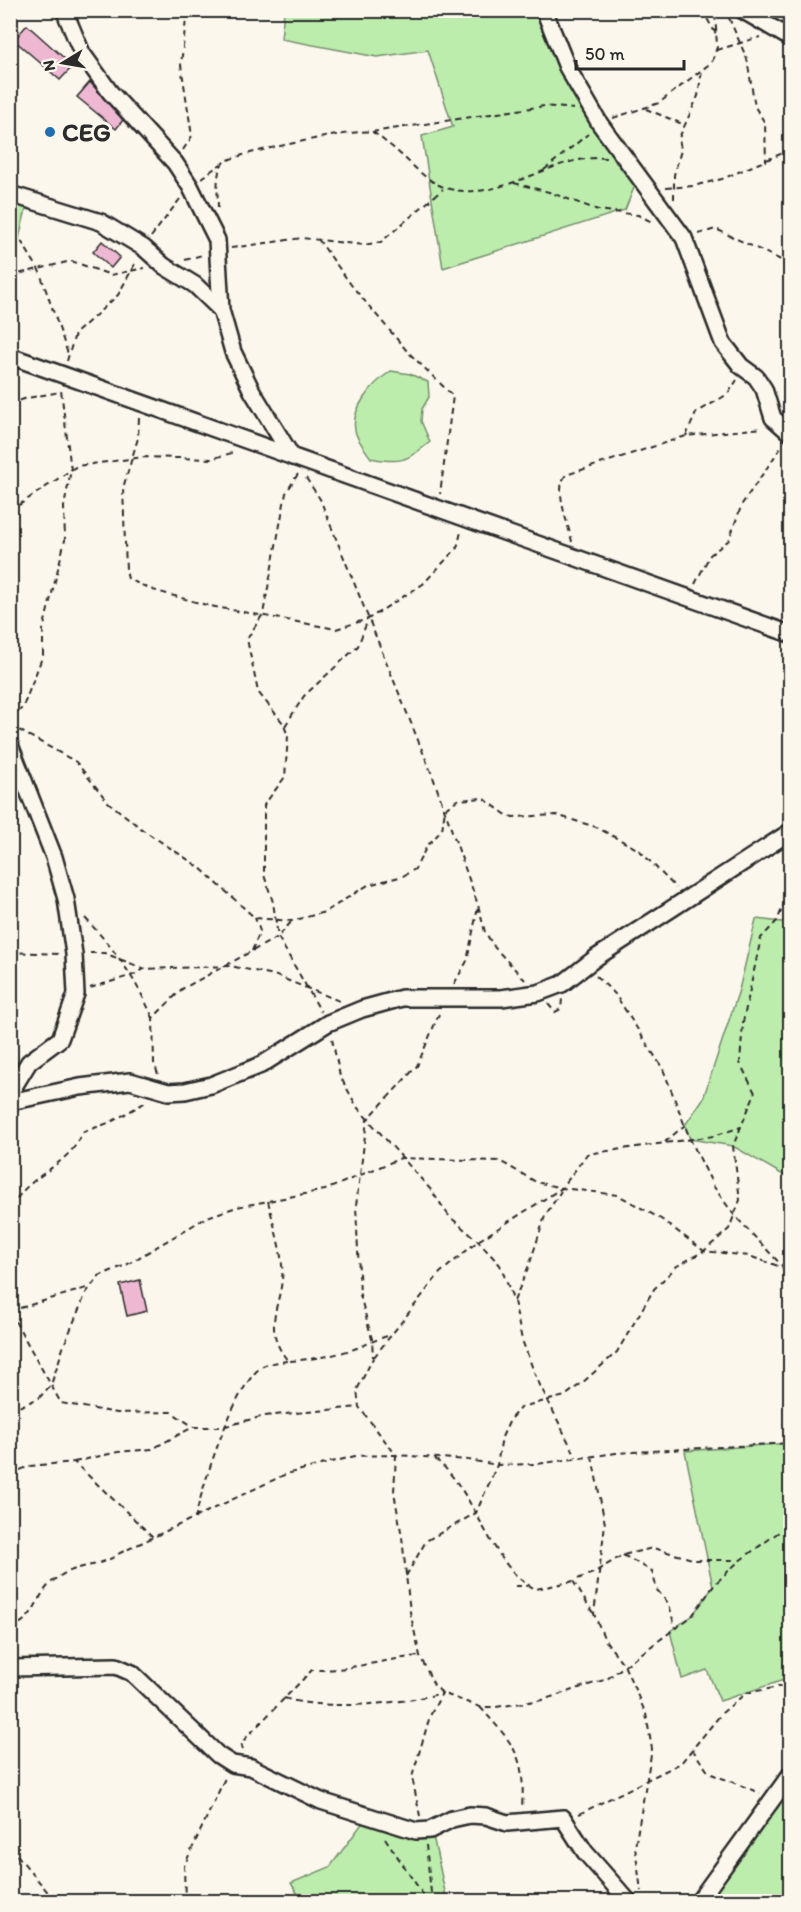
<svg xmlns="http://www.w3.org/2000/svg" width="801" height="1912" viewBox="0 0 801 1912" font-family="Itim,sans-serif">
  <style>
    .green { fill: #bcedad; stroke: #748c6c; stroke-width: 1.5 }
    .building { fill: #eeb8d2; stroke: #2b2b2b; stroke-width: 1.5 }
    .lines { fill: none; stroke-linecap: round; stroke-linejoin: round }
    .minor-casing { stroke: #2b2b2b; stroke-width: 20 }
    .path { stroke: #2b2b2b; stroke-width: 2; stroke-dasharray: 6 4.5; stroke-linecap: butt }
    .minor { stroke: #fbf7ec; stroke-width: 15 }
    .poi-dot { fill: #1f6fb2; stroke: #fbf7ec; stroke-width: 2 }
    .labels { text-anchor: middle; dominant-baseline: central; stroke-width: 6; stroke-linejoin: round; paint-order: stroke }
    .poi-label { font-size: 26px; font-weight: bold; fill: #2b2b2b; stroke: #fbf7ec; text-anchor: start }
  </style>
  <rect width="100%" height="100%" fill="#fbf7ec"/>
  <filter id="ink" filterUnits="userSpaceOnUse"><feTurbulence type="fractalNoise" baseFrequency=".0167" numOctaves="2"/><feDisplacementMap in="SourceGraphic" scale="12" xChannelSelector="R" yChannelSelector="G"/><feConvolveMatrix kernelMatrix="1 2 1 2 8 2 1 2 1" color-interpolation-filters="sRGB"/></filter>
  <g filter="url(#ink)">
    <!-- green -->
    <path class="green" d="M284,11H541L616,163L638,178L625,210L443,268L422,136L453,127L428,50L377,57L281,39Z
      M11,200L27,205L11,272Z
      M391,371L410,374L428,382L429,397L422,409L421,421L430,442C407,461 400,464 371,458C366,451 359,442 356,434C348,410 373,383 391,371Z
      M756,919L790,923V1179L733,1146L690,1139L685,1125L703,1099L739,990Z
      M790,1443V1678L720,1701L707,1670L682,1679L670,1631L692,1616L713,1587L685,1451Z
      M790,1779V1901L701,1902Z
      M364,1821L433,1836L447,1901H302L291,1883L330,1867Z"/>
    <!-- building -->
    <path class="building" d="M27,25L73,66L60,80L14,40Z
      M90,82L123,120L116,129L77,97Z
      M102,241L120,257L111,268L93,252Z
      M140,1280L147,1311L127,1316L120,1285Z"/>
    <g class="lines">
      <defs>
        <path id="minor" d="M64,10L82,53L110,92L175,163L190,186L217,240L221,310L233,352L252,391L292,457
          M544,10L567,67L600,124L684,238L723,343L741,366L756,377L764,389L773,418L790,433
          M742,10L790,38
          M10,194L101,222L144,248L164,266L195,285L221,310
          M10,356L790,634
          M10,745L54,857L66,899L74,954L76,994L60,1039L29,1062L10,1093
          M10,1102L80,1087L130,1081L168,1092L185,1091L211,1085L261,1065L328,1023L362,1009L402,998H501L538,993L562,984L597,957L790,832
          M10,1668L116,1666L132,1673L218,1755L232,1764L251,1767L321,1801L416,1831L430,1830L452,1819L470,1815L486,1816L507,1823L563,1818L585,1852L629,1902
          M698,1902L790,1775"/>
      </defs>
      <!-- minor casing -->
      <use href="#minor" class="minor-casing"/>
      <!-- path -->
      <path class="path" d="M702,10L716,34
        M729,18L747,59L755,107L765,123L766,162
        M717,50L760,37
        M646,109L685,125
        M613,118L659,103L712,62L717,47L715,10
        M372,132L544,106L574,109
        M183,150L192,136L181,65L187,10
        M544,170L588,134
        M201,178L221,164
        M514,183L549,192L598,210L638,215L654,223
        M666,188L693,186L722,179L790,150
        M674,199V175L681,150L679,138L698,96L702,70
        M218,208C218,196 215,173 223,163C231,154 359,128 372,132C377,134 383,140 387,143C419,167 430,194 475,191C521,188 559,155 606,158
        M10,223L39,270L68,354
        M698,234L716,229L783,261L790,275
        M151,237L180,199
        M318,239L352,286L407,351L453,396L440,494
        M231,248L302,238L364,245L381,242L443,189
        M185,260L202,255
        M10,276L71,261L111,275L144,268
        M67,361L75,334L118,295L137,260
        M10,404L27,398L60,392
        M139,418L138,438L123,488L126,570L128,579L153,590L210,606L336,629L368,619L423,584L457,548L461,532
        M686,436L696,413L728,394L737,380
        M298,474L286,493L263,614L247,639L258,692L283,723L288,736L285,777L264,805V875L273,902L278,937L321,1012
        M306,478L320,499L433,777L478,905L485,932L495,948L525,980
        M10,511L77,466L144,457L211,459L235,452
        M572,542C569,525 553,489 566,475L686,436L763,428
        M695,584L710,555L729,540L742,504L782,446
        M10,720L23,707L43,655V630L65,540L64,507L71,470L61,390
        M10,725L76,762L108,802L143,830L199,867L255,918L292,921L325,912L368,885L403,876L415,869L427,846L442,830L445,809L457,800L483,798L505,814L513,817L556,815L596,827L639,850L676,888
        M285,726L304,696L358,646L368,619
        M85,918C116,951 134,976 153,1018
        M252,951L260,931L255,918
        M10,952L60,954
        M90,953H104L145,969L230,966L274,975L342,1002
        M596,976L615,994L663,1069L690,1139L714,1187L734,1215L790,1274
        M454,984L467,961L478,907
        M90,988L133,975L144,969
        M548,1004L555,1012L561,1009L562,999
        M439,1014L417,1066L367,1120L356,1206L360,1295L372,1339L373,1358L357,1390L359,1407L396,1455L394,1492L402,1537L410,1612L420,1656L434,1685L442,1693L480,1707H496L542,1700L607,1679L692,1616L715,1584L739,1561L790,1524
        M332,1039L340,1076L357,1107L431,1190L449,1216L478,1241L500,1265L514,1301L522,1340L536,1377L576,1457
        M158,1074L154,1063L153,1018L182,989L278,937L292,921
        M665,1142L685,1125
        M268,1201C273,1222 280,1244 282,1265C286,1301 258,1324 288,1361C310,1360 337,1355 357,1348C368,1344 376,1339 388,1336
        M10,1207C16,1200 22,1191 29,1185C50,1167 72,1158 83,1132L111,1122L146,1102
        M514,1301L530,1263L545,1216L561,1191
        M10,1311L90,1287
        M10,1312L61,1403L117,1413L171,1412L194,1427H222L264,1416L359,1407
        M374,1357L440,1273L478,1241L562,1188L587,1154L714,1136L741,1127
        M10,1411L39,1398L51,1385L64,1345L86,1293L99,1276L128,1264L207,1217L237,1207L325,1190L401,1158L500,1161L536,1182L562,1188L618,1195L661,1219L704,1251L749,1256L790,1270
        M592,1456L605,1524L594,1614L605,1640L624,1665L646,1714L652,1749L635,1847L641,1891
        M435,1459C476,1490 492,1571 536,1589L570,1582L593,1573L623,1555L653,1548L696,1560H733
        M74,1462L118,1452L152,1449L193,1427
        M10,1474L30,1466L74,1462L154,1538
        M195,1519C202,1487 236,1378 265,1365C272,1362 281,1362 288,1361
        M623,1555L652,1571L657,1590L669,1604L675,1628
        M406,1576L426,1541L476,1513L497,1465L502,1437L511,1418L521,1407L565,1396L582,1383L617,1352L654,1289L677,1266L704,1251L729,1229L740,1200L733,1146L755,1093L740,1063L743,1022L761,938L777,921L790,890
        M573,1581L593,1613
        M515,1586H528
        M10,1628C38,1618 34,1597 53,1581C76,1562 96,1570 120,1553L286,1474L355,1456L396,1455L468,1460L497,1465L537,1464L616,1453L790,1443
        M284,1698C324,1711 401,1704 442,1693L430,1716L412,1777L420,1816
        M480,1707C513,1744 526,1755 522,1807
        M692,1749L709,1773L760,1793
        M243,1750L241,1743L312,1670C349,1671 384,1659 420,1656
        M579,1814L681,1763L722,1713L746,1693L790,1685
        M10,1835L17,1855L56,1902
        M385,1838L428,1902
        M426,1845L432,1902
        M185,1902L184,1866L226,1776"/>
      <!-- minor -->
      <use href="#minor" class="minor"/>
    </g>
  </g>
  <!-- markers -->
  <circle class="poi-dot" cx="50" cy="132" r="6"/>
  <g class="labels">
    <!-- poi labels -->
    <g class="poi-label">
      <text x="62" y="132">CEG</text>
    </g>
  </g>
  <!-- margin -->
  <rect width="801" height="1912" fill="none" stroke="#fbf7ec" stroke-width="36"/>
  <rect x="18" y="18" width="765" height="1876" fill="none" stroke="#2b2b2b" stroke-width="2" filter="url(#ink)"/>
  <!-- north arrow -->
  <g transform="translate(63 63) rotate(259)" stroke="#fbf7ec" stroke-width="4.5" paint-order="stroke">
  <path d="M0-4.5L10 22L0 15L-10 22Z" fill="#2b2b2b"/>
  <text y="-9" font-size="16" font-weight="bold" text-anchor="middle" fill="#2b2b2b">N</text>
  </g>
  <!-- scale -->
  <path d="M576 60v9h108v-9" fill="none" stroke="#2b2b2b" stroke-width="3"/>
  <text x="585" y="60" font-size="18" fill="#2b2b2b" stroke="#fbf7ec" stroke-width="4.5" paint-order="stroke">50 m</text>
</svg>
